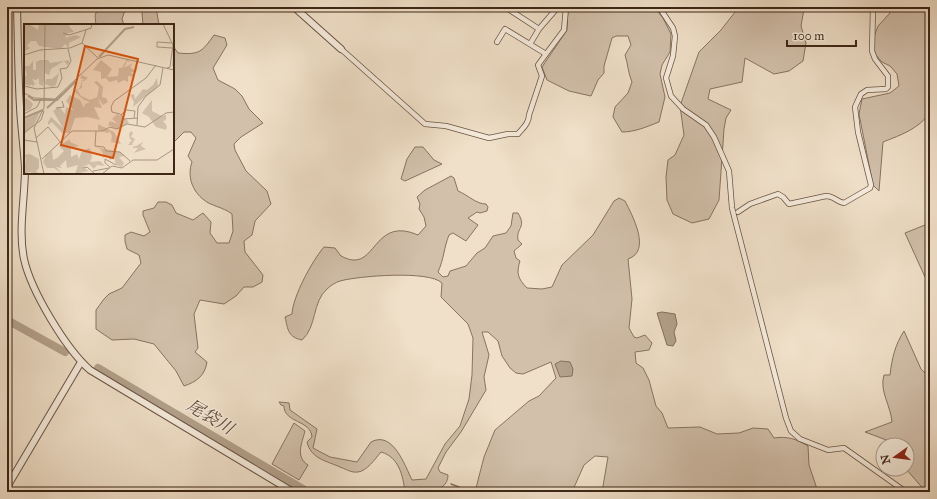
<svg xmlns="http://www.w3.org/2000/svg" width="937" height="499" viewBox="0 0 937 499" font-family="'IM FELL Great Primer','Noto Serif JP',serif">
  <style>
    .green { fill: #d2c0ab; stroke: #887361 }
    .water { fill: #b3a18c; stroke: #84705d }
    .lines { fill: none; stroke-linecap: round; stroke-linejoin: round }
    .stream { stroke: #84705d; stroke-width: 1.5 }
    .river { stroke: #b3a18c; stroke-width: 8 }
    .minor-casing { stroke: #6a5444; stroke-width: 6 }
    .tertiary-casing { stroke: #6a5444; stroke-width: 8 }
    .minor { stroke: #f5ebdc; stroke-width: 4.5 }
    .tertiary { stroke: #f5ebdc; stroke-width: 6 }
    .labels { text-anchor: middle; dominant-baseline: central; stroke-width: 3; stroke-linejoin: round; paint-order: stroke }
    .water-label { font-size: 17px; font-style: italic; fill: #604b3a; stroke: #f5ebdc }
    .inset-river { fill: none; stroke: #b3a18c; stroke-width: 2 }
    .inset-road { fill: none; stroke: #a89682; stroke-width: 1 }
    .view { fill: #d7540d; fill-opacity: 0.15; stroke: #d7540d; stroke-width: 2 }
    .inset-edge { fill: none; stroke: #3d2617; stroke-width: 2 }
  </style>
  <rect width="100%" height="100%" fill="#f0e0c9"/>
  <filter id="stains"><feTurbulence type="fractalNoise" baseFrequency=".005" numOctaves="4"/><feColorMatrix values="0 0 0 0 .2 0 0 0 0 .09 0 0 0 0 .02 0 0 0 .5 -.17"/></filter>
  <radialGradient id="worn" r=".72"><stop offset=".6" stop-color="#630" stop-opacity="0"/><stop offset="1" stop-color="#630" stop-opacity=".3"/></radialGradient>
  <!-- green -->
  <path class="green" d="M104,7H126L122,19L124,25H96C95,15 93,12 104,7Z
    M147,7H156L159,25H143L142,13Z
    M568,7H654L663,18L671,34L670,52L662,65L660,74L665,97L659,122C646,127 635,132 622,132L613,117L615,107L628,93L632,82C628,73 628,64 625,55L631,45L628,36H616L612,38L604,66V73L598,80L591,96L569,91L547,80L542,67L567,30Z
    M739,7H803L804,9L801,26L806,43L803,61L789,71L774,74L745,58L742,82L710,89L708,99L731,110L726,118L724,129L719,200L709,219L692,223L673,214L667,200L666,177L668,160L675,155L684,135L680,106L699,52L721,30Z
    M887,7H930V113C918,129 901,135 883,142L879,191L873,185L859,114L862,99L890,93L899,86L897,74L890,66L882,62L875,54L873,39L878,26L890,13Z
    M214,35L225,38L227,45L213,68L218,80L235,89L242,96L249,109L263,123L241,137L234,144L235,150L246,171L267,191L271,204L255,221L252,235L244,241L245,252L263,275L262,282L253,287H244L236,296L224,304L200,300L194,314L198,348L195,352L207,362C205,376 196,382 184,386L176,371L154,344L134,339L112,340L96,329V310L104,299L109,294L122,288L141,263L139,255L127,249L125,241V235L131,232L144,236L150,232L143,215V211L154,208L158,202H166L172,205L176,213L193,220L203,213L211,222L210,233L217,243H229L233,231L232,214C223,207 211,206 204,200C192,191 187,176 192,162L188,156L196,138L191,132H184L173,143V46L178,53C199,55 202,52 214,35Z
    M415,147H423L434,160L442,164L405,181L401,179L407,159Z
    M451,176L454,178L458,191C468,195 476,204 486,204L488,207L487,211L480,213L477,212L468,218L478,225L466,241L453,233L449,235C444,247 444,259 438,272L443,277L448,276L450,271L466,266L477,253L485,248L493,236L506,233L511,226L513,213H518C527,228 516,227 518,240L522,244L514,251L516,258L520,261C516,273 518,279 527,288L542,289L552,287L562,265L593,235L614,201L619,198L625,201C632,215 652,251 628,259L632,299L629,328L634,337L637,338L645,335L652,343L649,350L635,352L636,363L643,368L649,380L656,406L662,413L668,428L700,427L717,434L739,433L753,428L768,429L774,438C788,436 796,439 808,446L809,465L818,492H602L608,457L595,456L584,465L572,492H475L484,457L495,430L529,401L539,396L556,378L551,362L523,374L516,373L510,368L502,356L498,341L488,332H482L489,355L484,377L486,390L461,432L446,452L438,468L440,472L448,475C448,495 418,492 405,492C403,476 399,457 381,452C375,459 367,471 358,472C351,473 346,469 340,467C327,461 311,459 307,442L312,437C311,420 284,423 284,406L281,405L279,402L289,403L290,410L317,429L313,448L330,457L357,462L371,442C393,430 405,466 412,480L426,479L445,444L460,426L469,399L472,375L473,338L468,324L441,297L442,283C429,270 358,276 340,281C336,282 330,286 327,289C312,302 317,327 302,340C288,337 288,330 285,317L292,314C293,296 312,261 324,247L335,248L341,256C345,258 350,260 353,260C376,262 377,217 418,235L426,226L424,217L419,209L420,204L417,197L425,190Z
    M930,223V282L925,277L905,233Z
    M904,331L921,369L930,378V492H926L906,469L907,445H891L889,441L865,432L892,422C891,406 879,391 884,375H890C892,358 895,345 904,331Z
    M294,423L305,431C302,443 295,457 308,465L299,480L272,464Z"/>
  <!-- water -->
  <path class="water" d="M662,312L675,314L677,324L674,332L676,341L673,346L667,345L657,313Z
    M561,361L570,362L573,369L572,376L560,377L555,364Z"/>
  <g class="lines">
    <!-- stream -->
    <path class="stream" d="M451,484L472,492
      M445,492L447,489"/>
    <!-- river -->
    <path class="river" d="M7,320L65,352
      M98,368L308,492"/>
    <defs>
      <path id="minor" d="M505,7L539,29
        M659,7L673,28L675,36L673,56L666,78L671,96L683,109L706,125L714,137L729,171L732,208L786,418L791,431L800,439L828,450L844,448L906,492
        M530,44L539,29L558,7
        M341,49L425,124L446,126L489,138L508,134H518C523,128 529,123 529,115L542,76L538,65L546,54L505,29L497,42
        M546,54L564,30L566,7
        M738,212L750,204L778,194L783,197L789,204L826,196C834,196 837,202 844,203L870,188L871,185L858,132L855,107L861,94L867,90L886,89L888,87V76L875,59L872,51L873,7"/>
      <path id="tertiary" d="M17,7C18,40 18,74 20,107C21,128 24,148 25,168C25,198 18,230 24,259C31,291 66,349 90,370L293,492
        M294,7L341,49
        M7,487L81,362"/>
    </defs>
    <!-- minor casing -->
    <use href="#minor" class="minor-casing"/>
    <!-- tertiary casing -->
    <use href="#tertiary" class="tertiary-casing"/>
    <!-- minor -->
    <use href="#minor" class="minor"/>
    <!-- tertiary -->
    <use href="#tertiary" class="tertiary"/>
  </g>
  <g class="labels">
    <!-- water labels -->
    <g class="water-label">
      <text transform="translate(210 417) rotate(31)">尾袋川</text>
    </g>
  </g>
  <!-- overview -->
  <g transform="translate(24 24)">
    <rect width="150" height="150" fill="#f0e0c9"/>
    <path d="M0,0H5L14,6L15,0H47L45,2L50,8L44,9L41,14L51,11L57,13L45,19V24L41,20L37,25L15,22L12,17H7L3,22L6,24L0,28ZM103,35L106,38L103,37L100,44L109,39L106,43L111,47L115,42L112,48H107L111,53L104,52V58L100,56L94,59L93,56L85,58L82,54L77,55V48L69,46L77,36L88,45L83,53L94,52L95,44H98ZM16,36H24L26,39L45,36V39L43,41L40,37L27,45L25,51L21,49L19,62L15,60V54L12,56L8,55L11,60L8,62L7,60L6,62L0,60V53L3,51L0,42H5L9,37V46H12V38ZM35,49L32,61L28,63L21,60L22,55H28ZM58,51L64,54L60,57H58V64L53,66L57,72L66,76L73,73L75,63L70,58L73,57L79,63L78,73L82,74L84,78L79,81L74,74L78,84L70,83L76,96L63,93L51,94L46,109H38L28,98L24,101V98L27,93L39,104L29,87L35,83L41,90L42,83L50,87L42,77L46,71L56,76L60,84L61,80L66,78L60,76L50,67L56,64L58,56H61L56,54ZM133,54L134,62L109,83L110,78L106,71L110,70L111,75L119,65L123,66L129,61ZM3,74L9,80L7,85L0,88V76ZM128,76V87L138,92L142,91V96L139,97L143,102L142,106L132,103L125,93L118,89ZM16,88L10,101L0,110V96ZM93,90L103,96L105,99L93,105L84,101L86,97L94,100L88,95ZM74,100L90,108L97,120L87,118L88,112L86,108L83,109L74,106ZM107,107L109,109L107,113L111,115L108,120L110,123L119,118L117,122L122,125L110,129L114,124H109V121H104L108,116L106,115L105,110ZM46,115V118L55,122L47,124V133L53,130L55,135L58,127L66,124L68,133L66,138L76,137L81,142L73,141L70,145L65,140L59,143L69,150L65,147L51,150L54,141L43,144L42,136L36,142L38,144L32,143L39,150L30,144H23L19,138L22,131L28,127L29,136L33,134L40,127L35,122ZM71,123L96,128L101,132L95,133L100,139L98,143L92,141L90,134L86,136L84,132L78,134L80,131L76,125ZM6,130L15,135V144L12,147L15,150L5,148L0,150L2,134L0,131Z" fill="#d2c0ab"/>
    <path class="inset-river" d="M75,33L101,5L110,3M4,72L10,76H33L52,57M23,84L45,64M0,94L19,86"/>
    <path class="inset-road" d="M139,0L149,21L146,43L143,44M39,9L45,11L58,7L67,4L68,0M58,19L74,34M148,19L133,18V23L148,24M0,31L16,26L46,24L58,19L62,6M149,42L150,29M0,62L13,65L34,63L38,54L36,45L43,44L47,37L44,25M0,69L10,74L31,75L73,35L84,31L150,46M32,84L40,83L38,77M0,90L13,83L17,75M97,91L102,86L111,87L110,94M114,94L100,95L96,90L88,88L87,83L90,77L122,54L132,41M113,101L114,83L122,72L136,61L139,44M72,107L71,122L80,123L82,127L96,128L106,137M0,109L17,96L20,87M12,114L24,103L37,119M0,116L13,118M18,135L48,107H78L86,103L93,105L103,100L121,103L142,89L150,88M86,143L81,139V135L92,141M59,144L63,143L71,150M69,147L85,144M20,150L10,104L20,84L21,0M78,150L88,142L98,144L109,136H133L150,125"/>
    <path class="view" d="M61,22L114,35L89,134L37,121Z"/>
    <rect width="150" height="150" class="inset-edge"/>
  </g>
  <!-- margin -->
  <rect width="937" height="499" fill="none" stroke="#f0e0c9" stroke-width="24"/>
  <rect x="8" y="8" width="921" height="483" fill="none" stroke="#3d2617" stroke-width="2"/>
  <rect x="12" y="12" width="913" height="475" fill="none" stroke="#3d2617"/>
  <!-- north arrow -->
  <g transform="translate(895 457) rotate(256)"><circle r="19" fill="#f5ebdc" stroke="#ab9c8d"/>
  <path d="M0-3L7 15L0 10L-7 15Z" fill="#8f2418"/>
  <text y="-6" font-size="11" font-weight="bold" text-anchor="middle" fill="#3d2617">N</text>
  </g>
  <!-- scale -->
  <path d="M787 40v6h69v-6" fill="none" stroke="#3d2617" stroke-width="2"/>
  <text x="793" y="40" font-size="12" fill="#3d2617" stroke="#f5ebdc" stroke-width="3" paint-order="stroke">100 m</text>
  <rect width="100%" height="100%" filter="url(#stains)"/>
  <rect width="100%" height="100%" fill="url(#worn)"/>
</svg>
